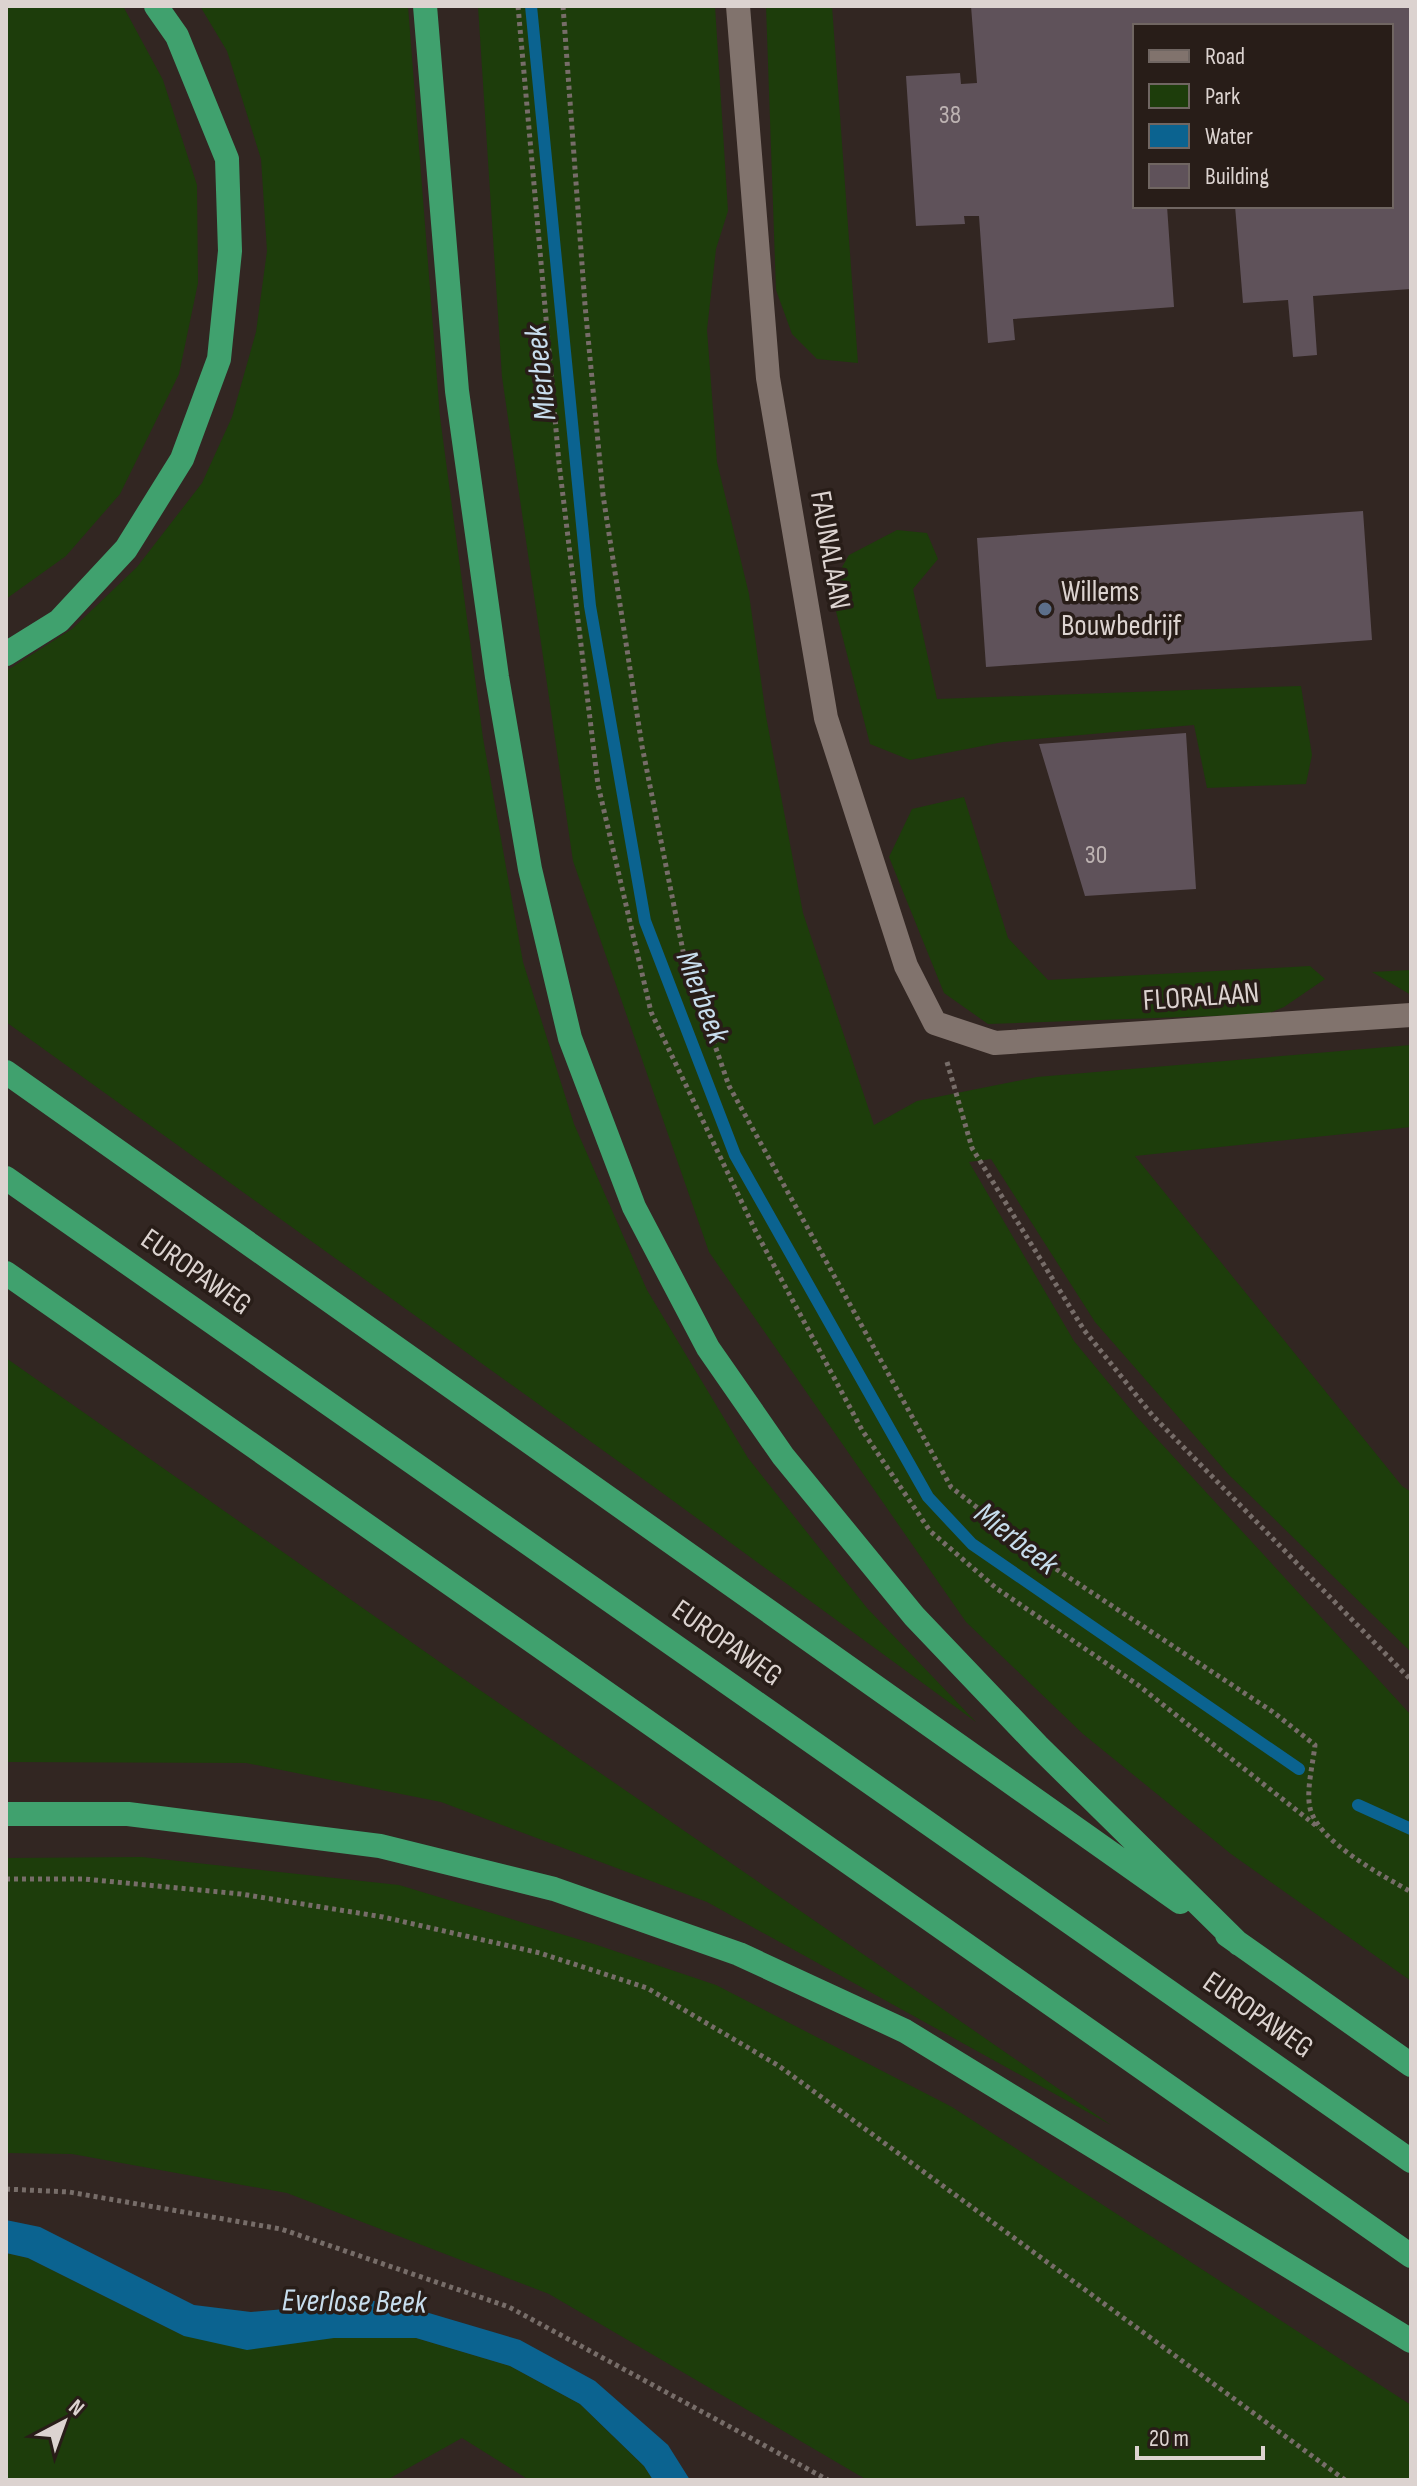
<svg xmlns="http://www.w3.org/2000/svg" width="1417" height="2486" viewBox="0 0 1417 2486" font-family="'Sofia Sans Condensed',sans-serif">
  <style>
    .green { fill: #1d3d0b }
    .water { fill: #0b6390 }
    .lines { fill: none; stroke-linecap: round; stroke-linejoin: round }
    .stream { stroke: #0b6390; stroke-width: 12 }
    .building { fill: #5f525a }
    .path { stroke: #776d69; stroke-width: 5; stroke-dasharray: 4 4; stroke-linecap: butt }
    .street { stroke: #81736d; stroke-width: 24 }
    .highway { stroke: #40a16e; stroke-width: 24 }
    .service-dot { fill: #5c6f8a; stroke: #281d18; stroke-width: 3 }
    .labels { text-anchor: middle; dominant-baseline: central; stroke-width: 7; stroke-linejoin: round; paint-order: stroke }
    .number-label { font-size: 26px; fill: #bdb3b2 }
    .street-label { font-size: 30px; fill: #dcd3d0; stroke: #281d18 }
    .poi-label { font-size: 30px; fill: #dcd3d0; stroke: #281d18; text-anchor: start }
    .water-label { font-size: 32px; font-style: italic; fill: #c7dded; stroke: #281d18 }
  </style>
  <rect width="100%" height="100%" fill="#322622"/>
  <!-- green -->
  <path class="green" d="M6,6H123L163,80L197,185L198,283L179,374L120,494L66,556L6,599Z
    M200,6H408L440,417L483,738L523,962L574,1124L647,1290L748,1458L867,1608L976,1722L661,1492L6,1022V671L72,629L137,567L202,483L232,417L256,332L267,251L261,159L227,51Z
    M478,6H715L728,211L716,249L707,330L717,462L749,594L766,716L803,913L874,1125L917,1101L1037,1077L1411,1045V1127L1135,1156L1402,1486L1411,1492V1652L1229,1475L1095,1322L991,1159L969,1162L1074,1341L1136,1416L1411,1715V1981L1231,1854L1083,1734L966,1622L709,1252L573,861L502,377Z
    M766,6H832L858,363L817,359L792,334L776,290Z
    M897,530L927,533L938,559L913,589L937,699L1301,686L1312,755L1306,784L1207,788L1194,725L1003,742L910,760L870,744L830,588L849,555Z
    M964,797L1008,938L1048,980L1310,966L1325,979L1284,1007L1267,1014L988,1024L944,993L889,857L912,809Z
    M1411,970V995L1372,972Z
    M6,1358L474,1686L1111,2125L707,1902L441,1802L246,1763L6,1762Z
    M142,1857L399,1885L594,1944L716,1985L952,2107L1411,2405V2480H867L549,2294L287,2193L72,2154L6,2153V1858Z
    M6,2253L28,2258L184,2336L416,2338L510,2366L580,2404L644,2466L653,2480H529L462,2438L387,2480H6Z"/>
  <!-- water -->
  <path class="water" d="M6,2220L40,2227L194,2305L251,2312L385,2300L520,2340L595,2381L668,2445L690,2480H653L644,2466L580,2404L510,2366L416,2338H334L247,2350L184,2336L28,2258L6,2253Z"/>
  <g class="lines">
    <!-- stream -->
    <path class="stream" d="M531,6L590,606L645,921L735,1155L928,1497L972,1544L1299,1769
      M1358,1805L1411,1829"/>
  </g>
  <!-- building -->
  <path class="building" d="M971,6H1411V289L1313,296L1317,355L1293,357L1288,300L1243,303L1235,206H1391V26H1135V206H1167L1174,307L1013,319L1015,340L988,343L979,216H964L965,224L916,226L906,76L960,73L961,84L977,83Z
    M1363,511L1372,640L986,667L977,538Z
    M1186,733L1196,889L1085,896L1039,744Z"/>
  <g class="lines">
    <!-- path -->
    <path class="path" d="M518,6L559,463L598,785L651,1012L756,1232L862,1430L930,1531L996,1588L1138,1685L1319,1828
      M563,6L585,305L603,495L642,746L684,956L729,1086L951,1487L1050,1565L1273,1712L1315,1745C1313,1764 1306,1790 1310,1808C1318,1842 1382,1875 1411,1892
      M947,1062L972,1148L1084,1330L1153,1416L1411,1680
      M6,1879H84L241,1894L383,1917L540,1953L647,1988L779,2066L1345,2480
      M6,2189L69,2192L281,2229L509,2307L828,2480"/>
    <!-- street -->
    <path class="street" d="M738,6L768,378L826,718L906,966L935,1023L995,1043L1411,1015"/>
    <!-- highway -->
    <path class="highway" d="M425,6L457,391L497,677L530,869L570,1038L634,1207L708,1348L783,1456L914,1616L1038,1746L1239,1944
      M6,654L59,621L126,549L182,459L219,359L230,251L227,159L177,36L156,6
      M6,1072L1180,1902
      M6,1178L1411,2161
      M6,1273L1411,2256
      M6,1814H128L380,1846L554,1889L739,1954L905,2031L1411,2341
      M1227,1935L1411,2065"/>
  </g>
  <!-- markers -->
  <circle class="service-dot" cx="1045" cy="609" r="8"/>
  <g class="labels">
    <!-- number labels -->
    <g class="number-label">
      <text x="950" y="115">38</text>
      <text x="1096" y="855">30</text>
    </g>
    <!-- street labels -->
    <g class="street-label">
      <text transform="translate(830 550) rotate(80)">FAUNALAAN</text>
      <text transform="translate(1201 997) rotate(-4)">FLORALAAN</text>
      <text transform="translate(196 1272) rotate(35)">EUROPAWEG</text>
      <text transform="translate(727 1643) rotate(35)">EUROPAWEG</text>
      <text transform="translate(1258 2015) rotate(35)">EUROPAWEG</text>
    </g>
    <!-- poi labels -->
    <g class="poi-label">
      <text x="1061" y="592">Willems<tspan x="1061" dy="34">Bouwbedrijf</tspan></text>
    </g>
    <!-- water labels -->
    <g class="water-label">
      <text transform="translate(541 373) rotate(-96)">Mierbeek</text>
      <text transform="translate(702 997) rotate(69)">Mierbeek</text>
      <text transform="translate(1016 1539) rotate(38)">Mierbeek</text>
      <text transform="translate(354 2302) rotate(1)">Everlose Beek</text>
    </g>
  </g>
  <!-- border -->
  <rect width="1417" height="2486" fill="none" stroke="#dcd3d0" stroke-width="16"/>
  <!-- legend -->
  <rect x="1133" y="24" width="260" height="184" fill="#281d18" stroke="#706662" stroke-width="2"/>
  <rect x="1149" y="50" width="40" height="12" fill="#81736d" stroke="#706662" stroke-width="2"/>
  <text x="1205" y="64" font-size="24" fill="#dcd3d0">Road</text>
  <rect x="1149" y="84" width="40" height="24" fill="#1d3d0b" stroke="#706662" stroke-width="2"/>
  <text x="1205" y="104" font-size="24" fill="#dcd3d0">Park</text>
  <rect x="1149" y="124" width="40" height="24" fill="#0b6390" stroke="#706662" stroke-width="2"/>
  <text x="1205" y="144" font-size="24" fill="#dcd3d0">Water</text>
  <rect x="1149" y="164" width="40" height="24" fill="#5f525a" stroke="#706662" stroke-width="2"/>
  <text x="1205" y="184" font-size="24" fill="#dcd3d0">Building</text>
  <!-- north arrow -->
  <g transform="translate(64 2422) rotate(41)" stroke="#281d18" stroke-width="6" paint-order="stroke">
  <path d="M0-6L14 30L0 20L-14 30Z" fill="#dcd3d0"/>
  <text y="-12" font-size="22" font-weight="bold" text-anchor="middle" fill="#dcd3d0">N</text>
  </g>
  <!-- scale -->
  <path d="M1137 2446v12h126v-12" fill="none" stroke="#dcd3d0" stroke-width="4"/>
  <text x="1149" y="2446" font-size="24" fill="#dcd3d0" stroke="#281d18" stroke-width="6" paint-order="stroke">20 m</text>
</svg>
